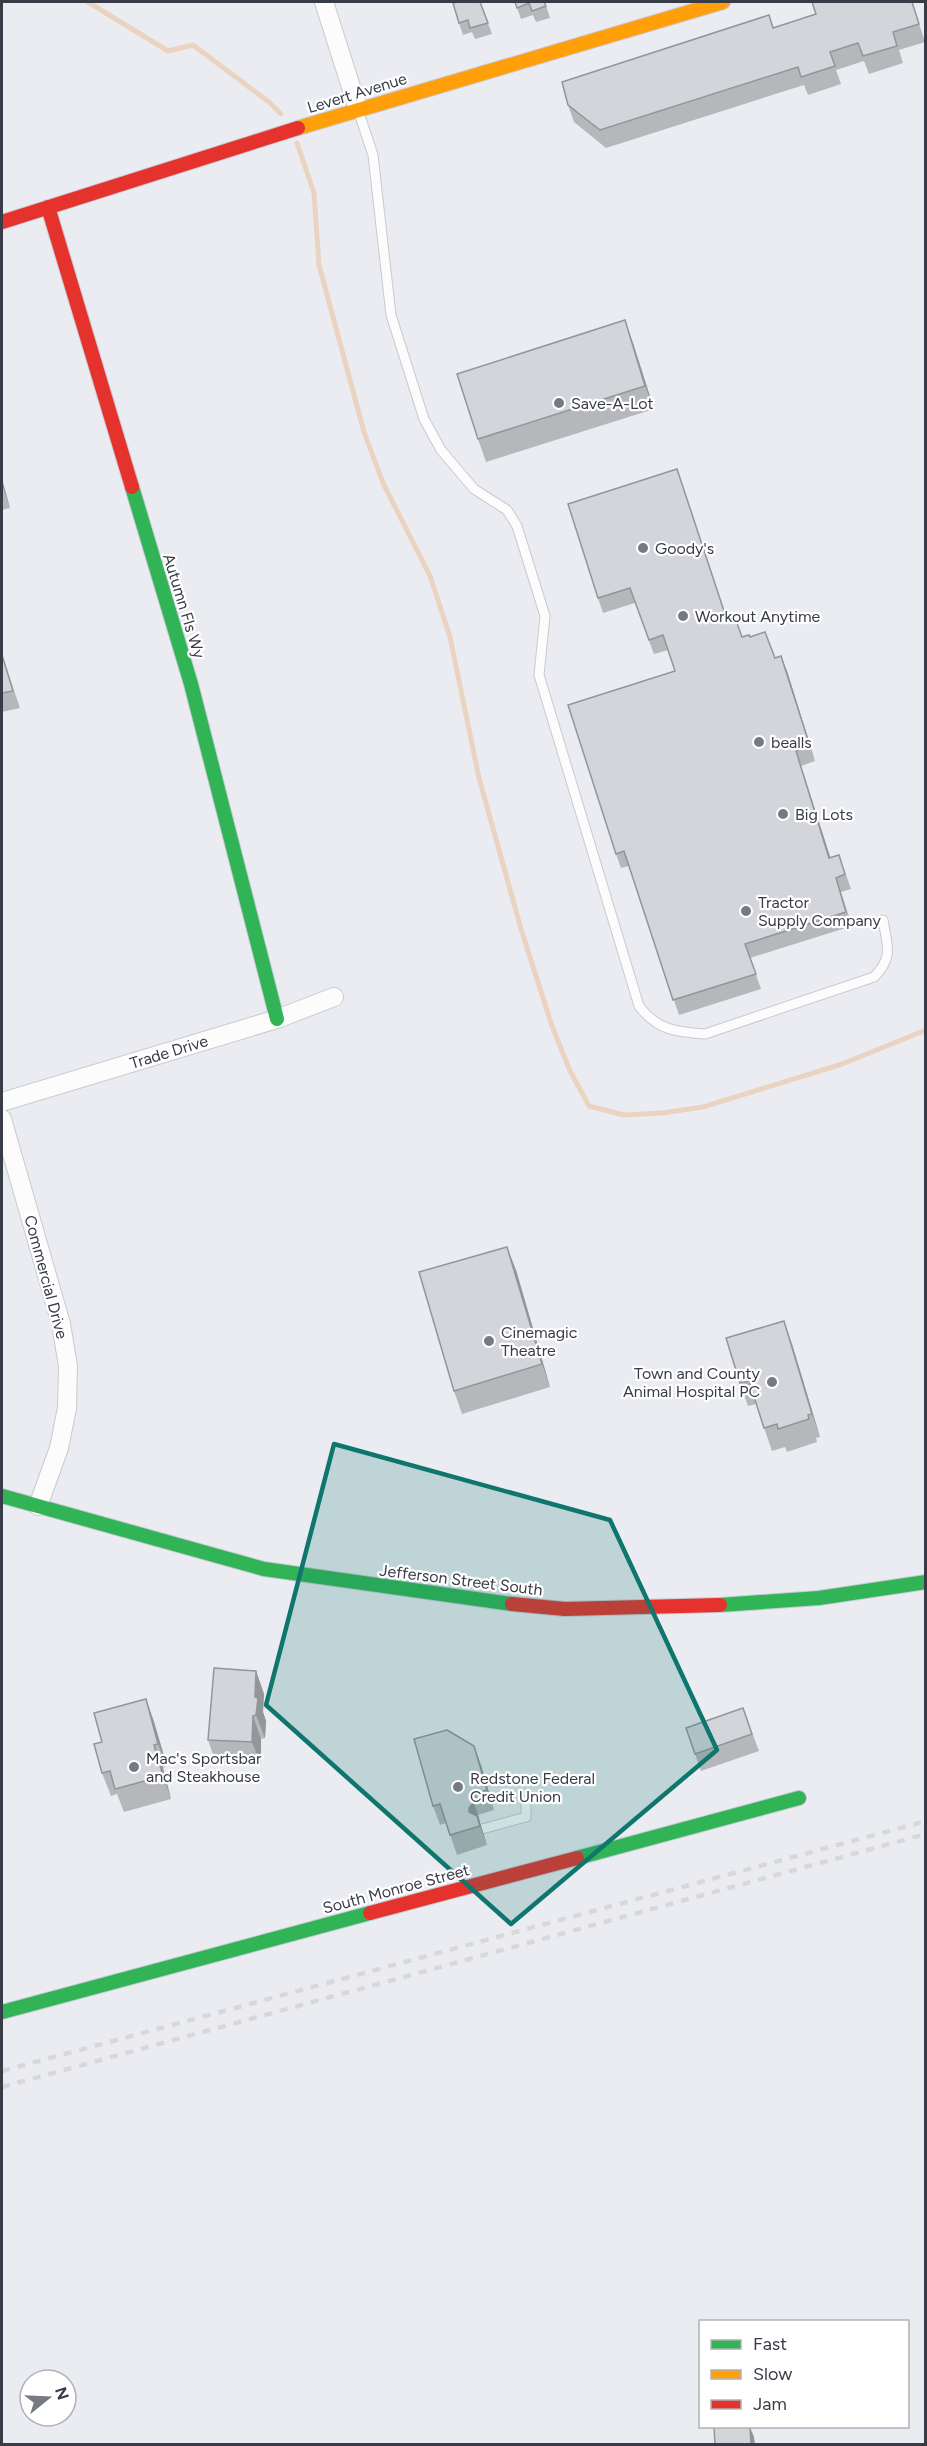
<svg xmlns="http://www.w3.org/2000/svg" width="927" height="2446" viewBox="0 0 927 2446" font-family="Figtree,sans-serif">
  <style>
    .lines { fill: none; stroke-linecap: round; stroke-linejoin: round }
    .stream { stroke: #ead4c1; stroke-width: 5 }
    .lane-casing { stroke: #c9cacf; stroke-width: 11 }
    .street-casing { stroke: #c9cacf; stroke-width: 20 }
    .fast-casing { stroke: #c7cad4; stroke-width: 16 }
    .slow-casing { stroke: #c7cad4; stroke-width: 16 }
    .jam-casing { stroke: #c7cad4; stroke-width: 16 }
    .lane { stroke: #fcfcfd; stroke-width: 9 }
    .street { stroke: #fcfcfd; stroke-width: 18 }
    .fast { stroke: #30b455; stroke-width: 14 }
    .slow { stroke: #ff9f0a; stroke-width: 14 }
    .jam { stroke: #e5322d; stroke-width: 14 }
    .rail { stroke: #d8d8d9; stroke-width: 4.5; stroke-dasharray: 8 8; stroke-linecap: butt }
    .wall { fill: #b6b7bb }
    .shaded-wall { fill: #949599 }
    .building { fill: #d4d5da; stroke: #949599; stroke-width: 1.5 }
    .marked { fill: #0f766e; fill-opacity: 0.2; stroke: #0f766e; stroke-width: 4.5; stroke-linejoin: round }
    .poi-dot { fill: #777a82; stroke: #fff; stroke-width: 2 }
    .labels { text-anchor: middle; dominant-baseline: central; stroke-width: 4.5; stroke-linejoin: round; paint-order: stroke }
    .street-label { font-size: 16px; fill: #383c46; stroke: #fff }
    .poi-label { font-size: 16px; fill: #383c46; stroke: #fff; text-anchor: start }
  </style>
  <rect width="100%" height="100%" fill="#ebecf1"/>
  <g class="lines">
    <!-- stream -->
    <path class="stream" d="M88,2L168,51L193,45L269,102L281,114
      M297,143L314,193L319,265L364,432L383,483L430,576L450,637L479,778L521,929L552,1026L570,1071L589,1106L624,1115L662,1113L703,1107L842,1064L926,1030"/>
    <defs>
      <path id="lane" d="M358,110L373,155L391,315L424,419L441,450L474,489L507,510L517,526L545,616L539,675L639,1006C657,1030 676,1032 705,1034L874,977C894,957 887,945 883,920
        M482,1829L526,1817V1794"/>
      <path id="street" d="M324,2L358,109
        M2,1102L277,1019L334,997
        M2,1119L61,1324L68,1366L67,1408L59,1448L38,1506"/>
      <path id="fast" d="M132,487L191,684L277,1019
        M2,1496L264,1569L512,1604
        M720,1605L819,1598L926,1582
        M577,1858L799,1798
        M2,2012L370,1913"/>
      <path id="slow" d="M298,128L723,2"/>
      <path id="jam" d="M48,207L132,487
        M2,222L298,128
        M512,1604L565,1609L720,1605
        M370,1913L577,1858"/>
    </defs>
    <!-- lane casing -->
    <use href="#lane" class="lane-casing"/>
    <!-- street casing -->
    <use href="#street" class="street-casing"/>
    <!-- fast casing -->
    <use href="#fast" class="fast-casing"/>
    <!-- slow casing -->
    <use href="#slow" class="slow-casing"/>
    <!-- jam casing -->
    <use href="#jam" class="jam-casing"/>
    <!-- lane -->
    <use href="#lane" class="lane"/>
    <!-- street -->
    <use href="#street" class="street"/>
    <!-- fast -->
    <use href="#fast" class="fast"/>
    <!-- slow -->
    <use href="#slow" class="slow"/>
    <!-- jam -->
    <use href="#jam" class="jam"/>
    <!-- rail -->
    <path class="rail" d="M2,2071L926,1821
      M2,2087L926,1834"/>
  </g>
  <!-- wall -->
  <path class="wall" d="M480,2L492,34L475,39L472,32L463,35L459,23Z
    M515,2H545L550,18L536,22L533,15L521,19Z
    M812,2H912L925,42L899,50L903,63L869,74L864,61L836,70L841,84L808,95L804,85L606,148L574,122L568,105L773,28L816,14Z
    M633,343L654,409L486,462L478,439Z
    M677,469L727,620L742,637H750L775,658L787,671L815,761L801,766L830,857L844,869L851,889L841,892L852,926L750,958L761,989L679,1015L629,866L621,868L616,854L675,671L668,650L654,654L635,603L603,613L598,598Z
    M2,479L10,508L2,510Z
    M2,655L20,708L2,712Z
    M516,1270L550,1387L462,1414L454,1391Z
    M792,1344L820,1437L816,1438L817,1442L787,1452L785,1447L772,1451L756,1404L748,1406L740,1383Z
    M256,1671L264,1694L263,1712L266,1721L265,1738L261,1739V1765L216,1763L208,1740Z
    M146,1699L154,1722L167,1766L163,1768L171,1799L124,1812L117,1794L111,1796L102,1773V1742Z
    M743,1708L759,1751L701,1771L686,1728Z
    M481,1765L494,1810L478,1815L480,1822V1823L487,1845L457,1855L446,1823L440,1825L433,1806Z"/>
  <!-- shaded-wall -->
  <path class="shaded-wall" d="M625,320L633,343L654,409L645,386Z
    M2,479L10,508L2,484Z
    M781,656L787,671L815,761L810,746Z
    M796,751L801,766L835,872L829,858Z
    M507,1247L516,1270L550,1387L542,1364Z
    M784,1321L792,1344L820,1437L812,1414Z
    M256,1671L264,1694L263,1712L266,1721L265,1738L256,1715L255,1697Z
    M146,1699L154,1722L167,1766L158,1744Z
    M253,1716L261,1739V1765L252,1742Z
    M154,1745L163,1768L171,1799L163,1776Z
    M474,1746L481,1765L494,1810L487,1790Z
    M471,1795L478,1815L480,1822V1823L487,1845L479,1824L469,1812Z
    M750,2427L754,2437L755,2445H751Z"/>
  <!-- building -->
  <path class="building" d="M458,2H480L488,23L470,28L468,20L459,23L453,3Z
    M515,2H544L546,6L532,11L529,3L517,8Z
    M812,2H912L919,24L893,32L897,46L863,56L858,43L830,52L835,66L801,77L798,67L600,130L568,105L562,82L769,15L773,28L816,14Z
    M625,320L645,386L478,439L457,374Z
    M677,469L727,620L735,618L742,637L749,635L750,637L765,632L775,658L781,656L810,746L796,751L829,858L839,855L845,874L836,878L846,912L745,944L756,974L673,1000L624,851L616,854L568,705L675,671L663,635L649,640L630,588L598,598L568,504Z
    M2,655L13,691L2,693Z
    M507,1247L542,1364L454,1391L419,1272Z
    M784,1321L812,1414L808,1415L809,1419L778,1429L777,1424L764,1428L749,1381L740,1383L726,1338Z
    M214,1668L256,1671L255,1697L258,1698L256,1715L253,1716L252,1742L208,1740Z
    M146,1699L158,1744L154,1745L163,1776L115,1789L110,1771L102,1773L94,1744L102,1742L94,1713Z
    M743,1708L752,1734L695,1754L686,1728Z
    M447,1730L474,1746L487,1790L471,1795L473,1803L469,1808V1812L477,1816L480,1826L450,1835L440,1804L433,1806L414,1739Z
    M714,2427H750L751,2445H715Z"/>
  <!-- marked area -->
  <path class="marked" d="M334,1444L610,1520L717,1750L511,1924L266,1705Z"/>
  <!-- markers -->
  <g class="poi-dot">
    <circle cx="559" cy="403" r="6"/>
    <circle cx="643" cy="548" r="6"/>
    <circle cx="683" cy="616" r="6"/>
    <circle cx="759" cy="742" r="6"/>
    <circle cx="783" cy="814" r="6"/>
    <circle cx="746" cy="911" r="6"/>
    <circle cx="489" cy="1341" r="6"/>
    <circle cx="772" cy="1382" r="6"/>
    <circle cx="134" cy="1767" r="6"/>
    <circle cx="458" cy="1787" r="6"/>
  </g>
  <g class="labels">
    <!-- street labels -->
    <g class="street-label">
      <text transform="translate(357 93) rotate(-17)">Levert Avenue</text>
      <text transform="translate(184 606) rotate(73)">Autumn Fls Wy</text>
      <text transform="translate(169 1052) rotate(-17)">Trade Drive</text>
      <text transform="translate(46 1277) rotate(75)">Commercial Drive</text>
      <text transform="translate(461 1580) rotate(7)">Jefferson Street South</text>
      <text transform="translate(396 1889) rotate(-15)">South Monroe Street</text>
    </g>
    <!-- poi labels -->
    <g class="poi-label">
      <text x="571" y="403">Save-A-Lot</text>
      <text x="655" y="548">Goody's</text>
      <text x="695" y="616">Workout Anytime</text>
      <text x="771" y="742">bealls</text>
      <text x="795" y="814">Big Lots</text>
      <text x="758" y="902">Tractor<tspan x="758" dy="18">Supply Company</tspan></text>
      <text x="501" y="1332">Cinemagic<tspan x="501" dy="18">Theatre</tspan></text>
      <text x="760" y="1373" text-anchor="end">Town and County<tspan x="760" dy="18">Animal Hospital PC</tspan></text>
      <text x="146" y="1758">Mac's Sportsbar<tspan x="146" dy="18">and Steakhouse</tspan></text>
      <text x="470" y="1778">Redstone Federal<tspan x="470" dy="18">Credit Union</tspan></text>
    </g>
  </g>
  <!-- border -->
  <rect width="927" height="2446" fill="none" stroke="#383c46" stroke-width="6"/>
  <!-- legend -->
  <rect x="699" y="2320" width="210" height="108" fill="#ffffff" stroke="#afb1b5" stroke-width="1.5"/>
  <rect x="711" y="2340" width="30" height="9" fill="#30b455" stroke="#afb1b5" stroke-width="1.5"/>
  <text x="753" y="2350" font-size="18" fill="#383c46">Fast</text>
  <rect x="711" y="2370" width="30" height="9" fill="#ff9f0a" stroke="#afb1b5" stroke-width="1.5"/>
  <text x="753" y="2380" font-size="18" fill="#383c46">Slow</text>
  <rect x="711" y="2400" width="30" height="9" fill="#e5322d" stroke="#afb1b5" stroke-width="1.5"/>
  <text x="753" y="2410" font-size="18" fill="#383c46">Jam</text>
  <!-- north arrow -->
  <g transform="translate(48 2398) rotate(72)"><circle r="28" fill="#ffffff" stroke="#afb1b5" stroke-width="1.5"/>
  <path d="M0-4.5L10 22L0 15L-10 22Z" fill="#777a82"/>
  <text y="-9" font-size="16" font-weight="bold" text-anchor="middle" fill="#383c46">N</text>
  </g>
</svg>
